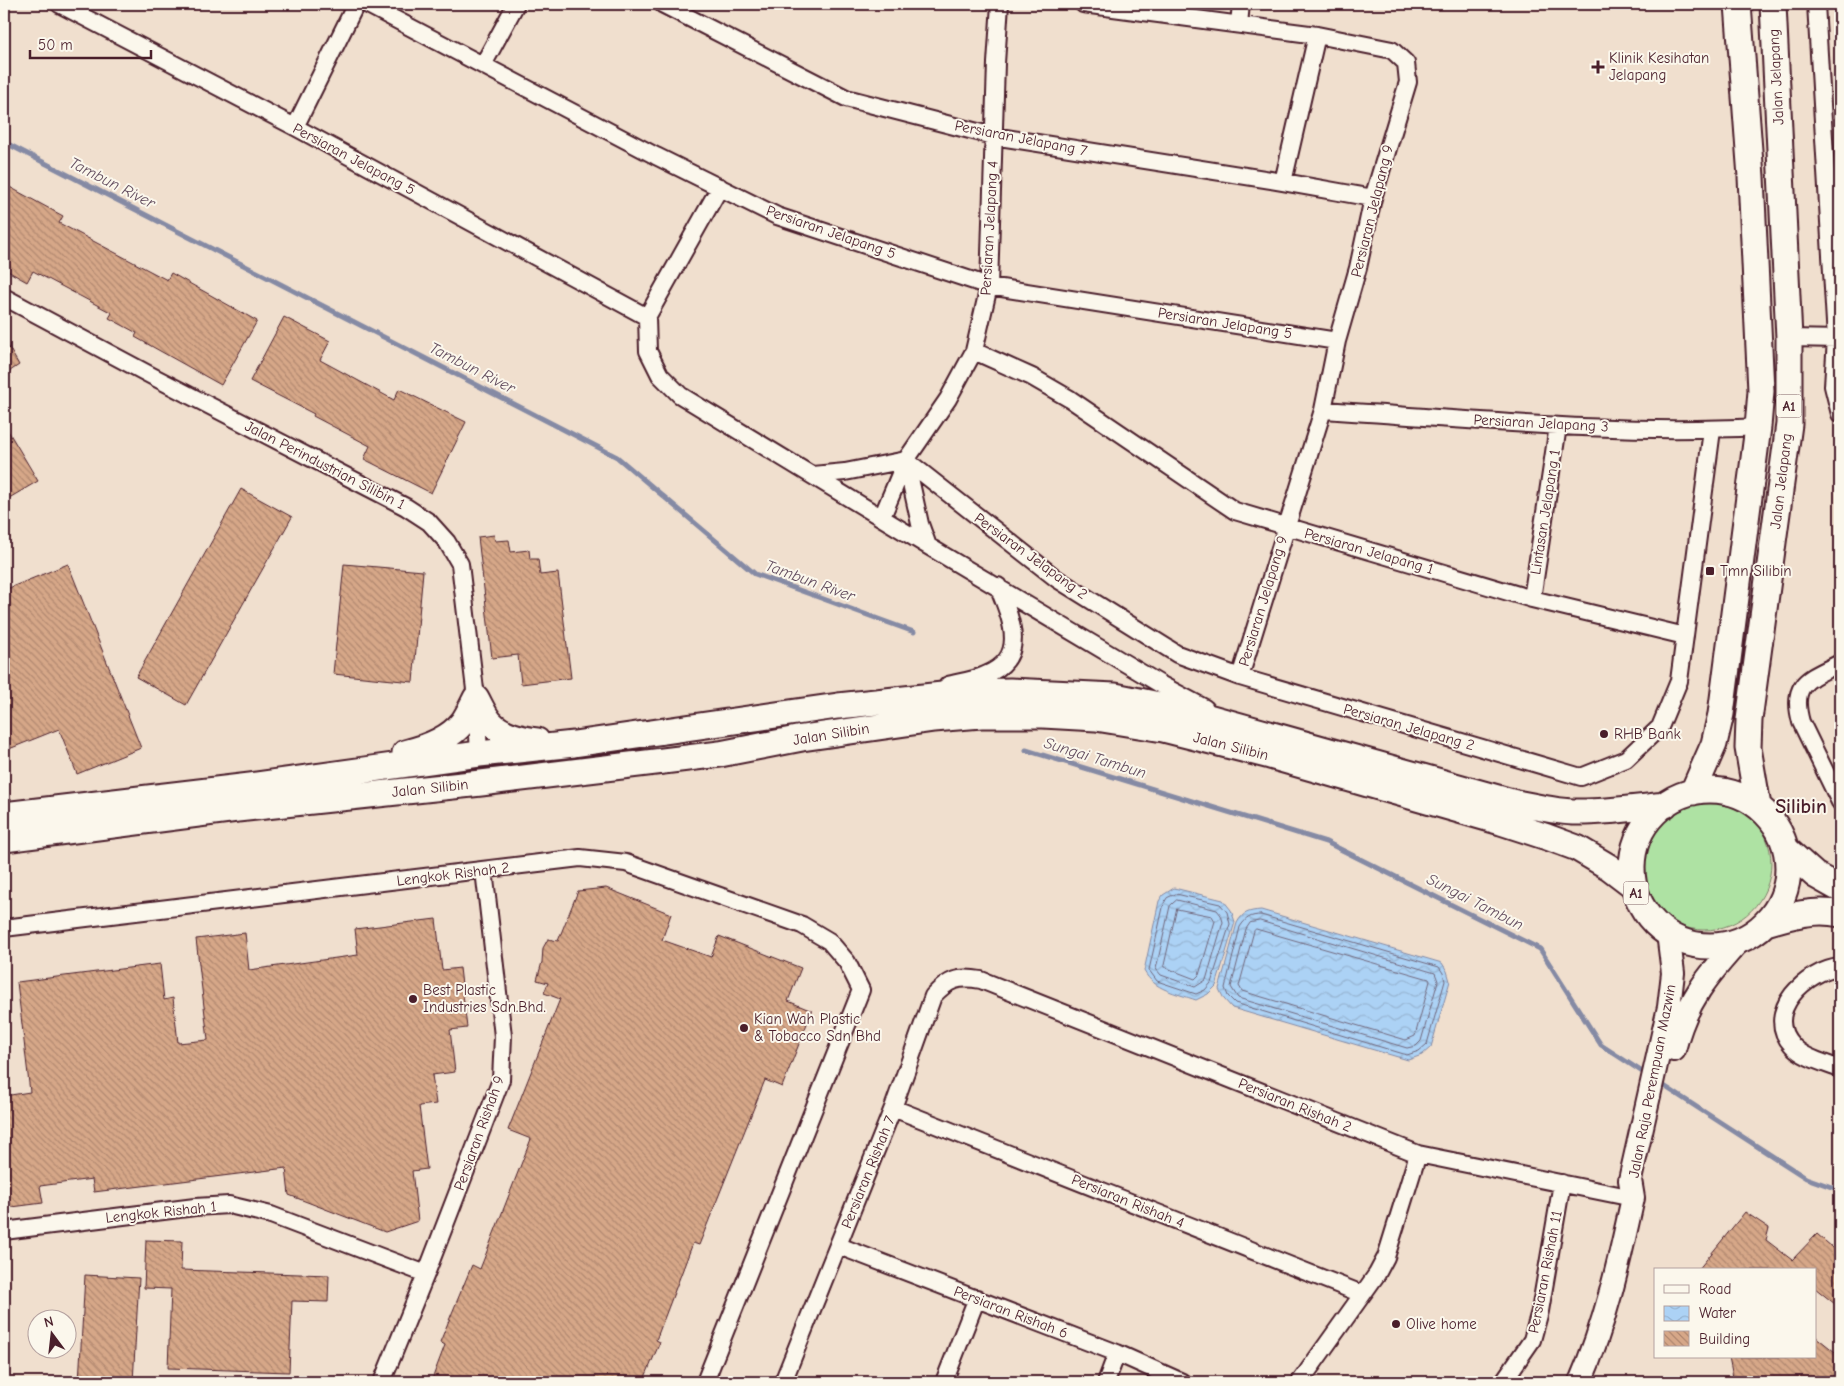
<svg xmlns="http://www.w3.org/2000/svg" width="1844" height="1386" viewBox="0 0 1844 1386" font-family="'Comic Neue',sans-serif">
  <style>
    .green { fill: #aee2a3; stroke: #7c8067 }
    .water { fill: url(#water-waves); stroke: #858aa4 }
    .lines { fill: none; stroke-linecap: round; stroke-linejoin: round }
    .shore { stroke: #71677c; stroke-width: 1 }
    .stream { stroke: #858aa4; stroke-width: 5 }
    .building { fill: url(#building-back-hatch); stroke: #4a1f2b }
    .minor-casing { stroke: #4a1f2b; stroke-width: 20 }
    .secondary-casing { stroke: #4a1f2b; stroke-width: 26 }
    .primary-casing { stroke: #4a1f2b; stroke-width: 29 }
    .minor { stroke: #fbf7ec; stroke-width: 16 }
    .secondary { stroke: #fbf7ec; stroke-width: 22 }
    .primary { stroke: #fbf7ec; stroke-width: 25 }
    .poi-dot { fill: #4a1f2b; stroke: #fbf7ec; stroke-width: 2 }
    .labels { text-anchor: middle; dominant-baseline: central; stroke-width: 4; stroke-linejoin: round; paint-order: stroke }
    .shield { fill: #fbf7ec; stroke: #7f6065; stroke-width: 1 }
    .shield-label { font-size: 14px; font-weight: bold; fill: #4a1f2b }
    .poi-label { font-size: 15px; fill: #4a1f2b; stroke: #fbf7ec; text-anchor: start }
    .street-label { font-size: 15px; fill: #4a1f2b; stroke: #fbf7ec }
    .water-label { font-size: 16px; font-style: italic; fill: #624c5e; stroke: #fbf7ec }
    .district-label { font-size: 20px; font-weight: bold; fill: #4a1f2b; stroke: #fbf7ec }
  </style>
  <defs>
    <pattern id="water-waves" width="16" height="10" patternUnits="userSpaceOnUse" patternTransform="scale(1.25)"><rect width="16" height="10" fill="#acd2f5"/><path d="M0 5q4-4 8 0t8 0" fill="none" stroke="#96b4d2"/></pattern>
    <pattern id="building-back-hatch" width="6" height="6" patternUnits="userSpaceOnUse" patternTransform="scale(1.25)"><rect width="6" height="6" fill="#d6a788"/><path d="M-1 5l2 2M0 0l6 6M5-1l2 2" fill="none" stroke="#b0876f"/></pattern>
  </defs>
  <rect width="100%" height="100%" fill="#f0dfce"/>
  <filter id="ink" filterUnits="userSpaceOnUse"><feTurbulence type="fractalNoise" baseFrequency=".02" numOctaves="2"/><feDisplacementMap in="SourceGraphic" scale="10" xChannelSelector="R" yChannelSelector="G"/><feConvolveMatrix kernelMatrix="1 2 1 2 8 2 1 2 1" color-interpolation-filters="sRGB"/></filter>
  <g filter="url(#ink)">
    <!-- green -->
    <path class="green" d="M1637 863a67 67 0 1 1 134 0a67 67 0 1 1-134 0Z"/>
    <!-- water -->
    <path class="water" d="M1174,888L1223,900L1231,910L1235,922L1216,986L1208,994L1196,1000C1176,993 1154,990 1144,971L1159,901L1163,895Z
      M1261,910L1442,963L1447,971L1450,981L1431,1047L1422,1055L1408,1060L1232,1008L1224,999L1219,989L1237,923C1243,912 1249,911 1261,910Z"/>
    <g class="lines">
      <!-- shore -->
      <path class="shore" d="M1176,894L1220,904L1227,912L1230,924L1211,983L1205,990L1196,994L1157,981L1149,970L1164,903L1167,898Z
        M1177,900L1217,910L1221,915L1223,922L1206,980L1195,987L1161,975L1156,969L1170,906Z
        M1177,909L1212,916L1215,921L1199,975L1195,979L1164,967Z
        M1261,915L1439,967L1443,973L1445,981L1427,1044L1419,1051L1407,1055L1235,1003L1228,996L1225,988L1240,927C1246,918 1250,915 1261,915Z
        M1260,921L1435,973L1438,981L1421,1041L1416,1046L1407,1048L1238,998L1231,987L1246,929L1250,923Z
        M1256,929L1429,979L1430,981L1415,1036L1406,1040L1242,991L1239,986L1254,931Z"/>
      <!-- stream -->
      <path class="stream" d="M4,142L617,457L755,574L914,632
        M1026,750L1326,842L1540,949L1601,1045L1647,1075
        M1658,1082L1806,1178L1840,1190"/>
    </g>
    <!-- building -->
    <path class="building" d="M4,184L63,216L59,223L167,280L171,273L257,321L221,385L135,337L137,333L109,318L112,313L33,271L27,282L4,269Z
      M284,317L330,341L320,360L394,400L399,389L466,422L431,493L364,459L370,446L313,416L314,414L250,381Z
      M4,339L19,365L4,375Z
      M4,424L38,481L4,501Z
      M241,489L292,517L186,705L136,677Z
      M494,535L495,541L509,540L511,552L529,550L530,559H538L540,575L558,573L571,678L521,684L518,655L492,658L478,537Z
      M68,564L141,748L77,774L59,729L4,751V590Z
      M344,564L423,571L413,682L333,674Z
      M606,888L671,914L662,940L711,957L719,936L801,968L788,1001L812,1011L782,1087L765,1080L699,1245L693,1243L656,1340L660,1342L643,1382H431L445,1345L440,1342L472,1265L480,1269L531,1139L508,1130L560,999L544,993L548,983L537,980L542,962L543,948L548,939L558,941L578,891Z
      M436,919L442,970L460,968L467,1028L450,1030L455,1072L432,1075L436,1104L419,1106L427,1169L412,1171L418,1221L385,1232L289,1195L286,1168L94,1192L92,1179L40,1186L43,1203L4,1208V1096L30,1092L17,982L160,964L164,1000L173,998L178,1043L208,1040L196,939L245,933L249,970L358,955L355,929Z
      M1745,1212L1769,1228L1766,1240L1792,1260L1817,1234L1840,1254V1308L1815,1288V1270H1698Z
      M146,1240L182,1241L181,1270L329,1275L328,1302L292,1301L289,1372L168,1368L171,1289L144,1288Z
      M85,1275L139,1278L133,1382H79Z
      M1815,1336L1840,1356V1382H1734L1729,1357H1815Z"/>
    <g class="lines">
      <defs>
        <path id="minor" d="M59,4L295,127L647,317
          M366,4L656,156L777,216L989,286L1337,341
          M662,4L846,98L993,136L1283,182L1373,198
          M1083,4L1317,35L1392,50L1406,63L1408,82L1373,198L1358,268L1337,341L1323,410L1240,677
          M1816,4L1836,339L1833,386L1840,414
          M1239,24L1241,4
          M483,65L516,4
          M295,127L356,4
          M1283,182L1317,35
          M4,297L152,376L406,507L429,522L447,542L460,564L476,698L479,754
          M647,317L648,351L660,375L680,395L928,546L1160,684L1205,708
          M647,317L720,187
          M1789,338L1840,339
          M974,351L1032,377L1070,399L1235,511L1532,599L1685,636
          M1323,410C1468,419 1614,435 1758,427
          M906,460L1057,579L1177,654L1240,677L1581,777L1626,759L1660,727L1679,681L1712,430
          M906,460L920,524L928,546
          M813,475L845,472L906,460
          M882,517L906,460L948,399L974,351L989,286L996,63L1000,4
          M1532,599L1558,426
          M1840,663C1809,679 1790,682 1801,722L1840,802
          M948,685C960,682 974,680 985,675C1029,658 1011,619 998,586
          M4,928L580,858L626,863L802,925L829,941L847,962L861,990L705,1382
          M1840,967C1807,970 1762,1012 1792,1045C1803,1058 1825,1063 1840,1069
          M893,1108L1362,1294
          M4,1231L195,1207L229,1205L271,1215L426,1274
          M839,1246L1117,1353L1182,1382
          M382,1382L426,1274L501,1080L503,1036L484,870
          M783,1382L893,1108L933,996C949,979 958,976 981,980L1418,1154L1633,1198
          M944,1382L977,1298
          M1106,1382L1117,1353
          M1300,1382L1377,1274L1386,1257L1418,1154
          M1503,1382L1532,1340L1540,1311L1562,1183"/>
        <path id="secondary" d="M1674,1050C1686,1001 1708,975 1741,939
          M1580,1382C1606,1322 1619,1262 1633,1198L1630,1180L1669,1007L1673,973L1668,933"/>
        <path id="primary" d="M476,698C480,705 484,715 490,722C502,735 520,739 537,741
          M405,753C426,748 449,740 463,722C468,715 472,706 476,698
          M1632 868a78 78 0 1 1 156 0a78 78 0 1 1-156 0Z
          M1693,792L1714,744L1721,714L1758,427L1761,391L1751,177L1738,4
          M1758,806L1748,748L1749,720L1789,424V338L1773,4
          M4,815L250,786L479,754L574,744L838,706L971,692L1010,691L1115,696L1183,710L1512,802C1532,806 1553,811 1573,812C1604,813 1635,808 1665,805
          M4,839L237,809L481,783L655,762L720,754L802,738L934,719L981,715H1043L1096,718L1163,729L1270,756L1501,822L1547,837L1577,848L1609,867L1634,886
          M1786,849L1815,875L1840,889
          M1766,923C1789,916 1815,908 1840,914"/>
      </defs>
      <!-- minor casing -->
      <use href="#minor" class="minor-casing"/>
      <!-- secondary casing -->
      <use href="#secondary" class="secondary-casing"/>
      <!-- primary casing -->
      <use href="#primary" class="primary-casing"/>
      <!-- minor -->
      <use href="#minor" class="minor"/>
      <!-- secondary -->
      <use href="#secondary" class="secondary"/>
      <!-- primary -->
      <use href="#primary" class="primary"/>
    </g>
  </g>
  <!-- markers -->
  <g class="poi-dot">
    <path d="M1595.5 59.5h5v5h5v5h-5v5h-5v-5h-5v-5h5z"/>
    <rect x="1705" y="566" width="10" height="10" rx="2.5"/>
    <circle cx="1604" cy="734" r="5"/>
    <circle cx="413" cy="999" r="5"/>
    <circle cx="744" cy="1028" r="5"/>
    <circle cx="1396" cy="1324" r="5"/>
  </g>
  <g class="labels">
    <!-- shield labels -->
    <g class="shield">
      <rect x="1776.5" y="394.5" width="25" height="23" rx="4"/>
      <rect x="1623.5" y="881.5" width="25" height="23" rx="4"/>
    </g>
    <g class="shield-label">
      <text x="1789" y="406">A1</text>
      <text x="1636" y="893">A1</text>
    </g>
    <!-- poi labels -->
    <g class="poi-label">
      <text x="1609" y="58">Klinik Kesihatan<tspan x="1609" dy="17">Jelapang</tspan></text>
      <text x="1720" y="571">Tmn Silibin</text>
      <text x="1614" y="734">RHB Bank</text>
      <text x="423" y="990">Best Plastic<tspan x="423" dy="17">Industries Sdn.Bhd.</tspan></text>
      <text x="754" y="1019">Kian Wah Plastic<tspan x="754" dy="17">&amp; Tobacco Sdn Bhd</tspan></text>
      <text x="1406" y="1324">Olive home</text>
    </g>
    <!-- street labels -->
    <g class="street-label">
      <text transform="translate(1776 77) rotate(-93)">Jalan Jelapang</text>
      <text transform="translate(1021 138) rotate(11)">Persiaran Jelapang 7</text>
      <text transform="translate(354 159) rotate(28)">Persiaran Jelapang 5</text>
      <text transform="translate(1372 211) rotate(-76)">Persiaran Jelapang 9</text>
      <text transform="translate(989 228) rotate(-87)">Persiaran Jelapang 4</text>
      <text transform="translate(831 232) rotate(19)">Persiaran Jelapang 5</text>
      <text transform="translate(1225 323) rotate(9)">Persiaran Jelapang 5</text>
      <text transform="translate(1541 423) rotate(3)">Persiaran Jelapang 3</text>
      <text transform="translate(325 465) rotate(27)">Jalan Perindustrian Silibin 1</text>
      <text transform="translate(1781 481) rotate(-83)">Jalan Jelapang</text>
      <text transform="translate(1545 512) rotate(-81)">Lintasan Jelapang 1</text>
      <text transform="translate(1369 551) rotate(16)">Persiaran Jelapang 1</text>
      <text transform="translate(1031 556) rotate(36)">Persiaran Jelapang 2</text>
      <text transform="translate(1263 601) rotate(-73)">Persiaran Jelapang 9</text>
      <text transform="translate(1409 727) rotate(16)">Persiaran Jelapang 2</text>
      <text transform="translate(831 734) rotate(-9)">Jalan Silibin</text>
      <text transform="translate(1231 746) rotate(14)">Jalan Silibin</text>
      <text transform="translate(430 788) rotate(-6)">Jalan Silibin</text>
      <text transform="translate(453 874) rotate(-7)">Lengkok Rishah 2</text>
      <text transform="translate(1652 1081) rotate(-79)">Jalan Raja Perempuan Mazwin</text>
      <text transform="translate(1295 1105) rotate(22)">Persiaran Rishah 2</text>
      <text transform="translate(479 1133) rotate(-70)">Persiaran Rishah 9</text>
      <text transform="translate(868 1172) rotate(-68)">Persiaran Rishah 7</text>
      <text transform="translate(1128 1201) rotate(22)">Persiaran Rishah 4</text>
      <text transform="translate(161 1212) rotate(-6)">Lengkok Rishah 1</text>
      <text transform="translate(1545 1272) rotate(-79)">Persiaran Rishah 11</text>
      <text transform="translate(1011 1312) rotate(21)">Persiaran Rishah 6</text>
    </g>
    <!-- water labels -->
    <g class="water-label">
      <text transform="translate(112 183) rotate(27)">Tambun River</text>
      <text transform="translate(472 368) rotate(27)">Tambun River</text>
      <text transform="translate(810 581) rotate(20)">Tambun River</text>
      <text transform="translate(1095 758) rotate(17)">Sungai Tambun</text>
      <text transform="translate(1475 902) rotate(27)">Sungai Tambun</text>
    </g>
    <!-- district labels -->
    <g class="district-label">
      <text x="1801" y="806">Silibin</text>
    </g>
  </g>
  <!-- margin -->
  <rect width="1844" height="1386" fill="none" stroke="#fbf7ec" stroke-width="20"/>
  <rect x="10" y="10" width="1824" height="1366" fill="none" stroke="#4a1f2b" stroke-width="2" filter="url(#ink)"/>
  <!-- legend -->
  <rect x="1654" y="1268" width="162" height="90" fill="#fbf7ec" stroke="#b4a19f"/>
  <rect x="1664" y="1285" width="25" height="8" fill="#fbf7ec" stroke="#b4a19f"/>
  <text x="1699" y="1294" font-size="15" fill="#4a1f2b">Road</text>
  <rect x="1664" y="1306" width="25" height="15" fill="url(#water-waves)" stroke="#b4a19f"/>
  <text x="1699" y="1318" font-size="15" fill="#4a1f2b">Water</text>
  <rect x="1664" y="1331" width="25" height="15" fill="url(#building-back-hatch)" stroke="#b4a19f"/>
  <text x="1699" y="1344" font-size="15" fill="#4a1f2b">Building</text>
  <!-- north arrow -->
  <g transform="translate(52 1334) rotate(345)"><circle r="24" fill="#fbf7ec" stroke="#b4a19f"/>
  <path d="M0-4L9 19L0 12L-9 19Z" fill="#4a1f2b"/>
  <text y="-8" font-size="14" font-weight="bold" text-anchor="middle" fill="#4a1f2b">N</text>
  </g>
  <!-- scale -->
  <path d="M30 50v8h121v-8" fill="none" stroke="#4a1f2b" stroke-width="2.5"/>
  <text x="38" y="50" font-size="15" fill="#4a1f2b" stroke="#fbf7ec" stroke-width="4" paint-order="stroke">50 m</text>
</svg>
